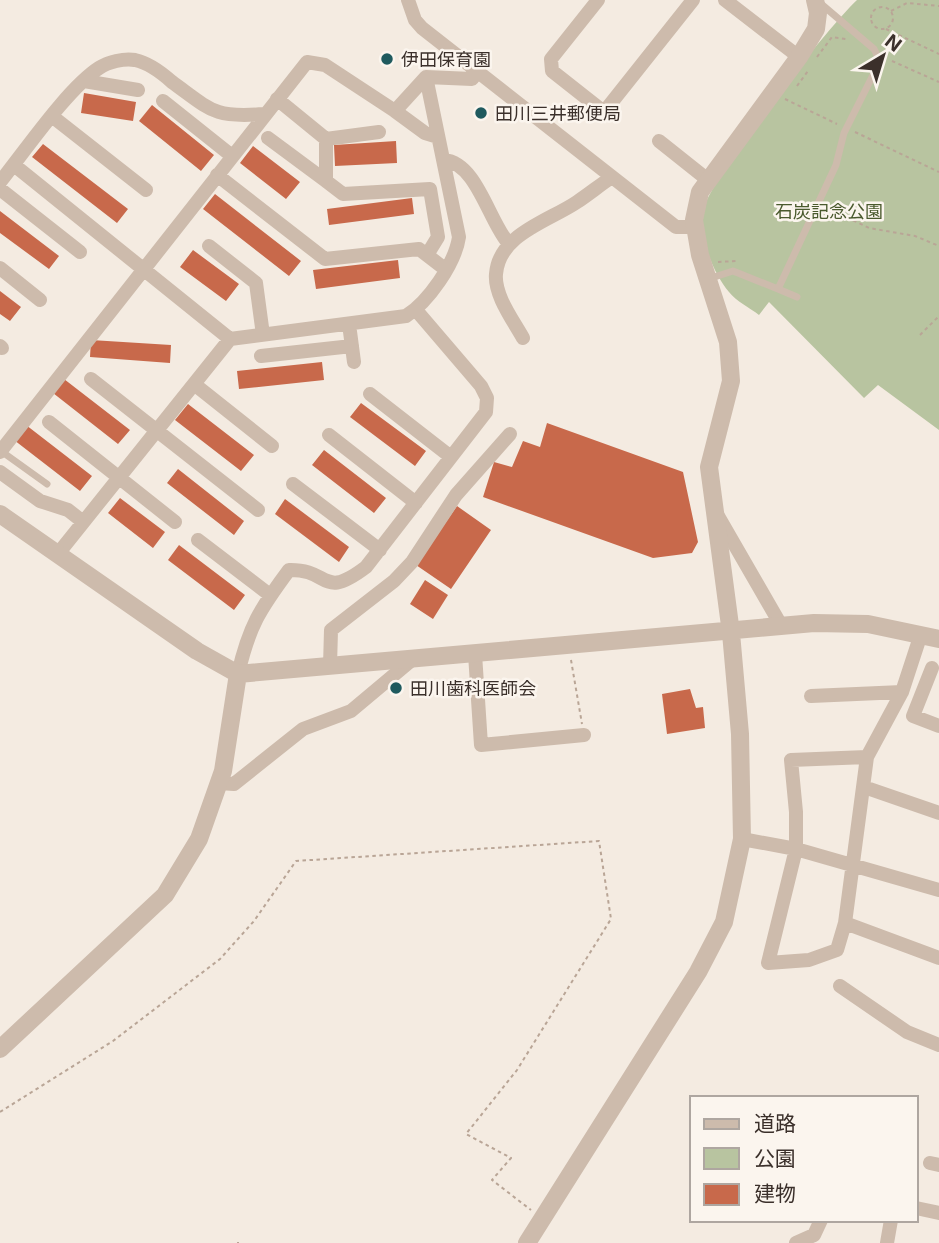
<svg xmlns="http://www.w3.org/2000/svg" width="939" height="1243" viewBox="0 0 939 1243" font-family="Inter,'Noto Sans JP',sans-serif">
  <style>
    .green { fill: #b8c4a0 }
    .building { fill: #c8694b }
    .lines { fill: none; stroke-linecap: round; stroke-linejoin: round }
    .path { stroke: #b9a596; stroke-width: 2; stroke-dasharray: 3.5 3.5; stroke-linecap: butt }
    .service { stroke: #cdbbac; stroke-width: 7 }
    .minor { stroke: #cdbbac; stroke-width: 14 }
    .tertiary { stroke: #cdbbac; stroke-width: 18 }
    .poi-dot { fill: #1f5a5e; stroke: #fbf5ee; stroke-width: 2.5 }
    .labels { text-anchor: middle; dominant-baseline: central; stroke-width: 5; stroke-linejoin: round; paint-order: stroke }
    .poi-label { font-size: 18px; fill: #3b302b; stroke: #fbf5ee; text-anchor: start }
    .park-label { font-size: 18px; fill: #4a5a2e; stroke: #fbf5ee }
  </style>
  <rect width="100%" height="100%" fill="#f4ebe1"/>
  <!-- green -->
  <path class="green" d="M857,0H939V430L878,385L864,398L769,302L759,315C750,308 736,301 729,292C714,274 701,242 701,219C700,187 829,26 857,0Z"/>
  <!-- building -->
  <path class="building" d="M84,93L136,102L133,121L81,113Z
    M152,105L214,155L201,171L139,121Z
    M396,141L397,163L335,166L334,145Z
    M43,144L128,209L117,223L32,157Z
    M253,146L300,182L286,199L240,163Z
    M215,194L301,261L289,276L203,209Z
    M412,198L414,214L329,225L327,209Z
    M0,211L59,256L49,269L0,233Z
    M193,250L239,284L226,301L180,267Z
    M398,260L400,278L316,289L313,270Z
    M0,291L21,307L10,321L0,314Z
    M91,340L171,345L170,363L90,357Z
    M322,362L324,380L239,389L237,371Z
    M64,379L130,430L118,444L53,393Z
    M361,403L426,451L415,466L350,417Z
    M188,404L254,455L241,471L175,420Z
    M547,423L683,472L698,542L692,553L653,558L483,497L494,462L512,467L523,441L540,447Z
    M26,425L92,476L80,491L14,440Z
    M324,450L386,498L374,513L312,465Z
    M178,469L244,521L234,535L167,483Z
    M120,498L165,532L153,548L108,513Z
    M285,499L349,547L339,562L275,514Z
    M457,506L491,530L451,589L416,565Z
    M179,545L245,595L234,610L168,560Z
    M425,580L448,595L433,619L410,604Z
    M690,689L696,708L703,707L705,728L667,734L662,694Z"/>
  <g class="lines">
    <!-- path -->
    <path class="path" d="M871 18a11 11 0 1 1 22 0a11 11 0 1 1-22 0Z
      M891,11L907,3L939,6
      M886,29L939,54
      M817,57L832,37L846,39
      M892,61L939,82
      M797,86L808,71
      M785,99L837,124
      M855,132L939,172
      M828,208L869,228L915,236L939,246
      M718,262L736,261
      M920,335L939,316
      M571,660L582,724
      M0,1112L113,1041L220,959L254,921L296,861L599,841L611,919L517,1070L466,1134L511,1158L492,1180L531,1210
      M237,1243H239"/>
    <!-- service -->
    <path class="service" d="M708,279L733,271L778,289L836,165L844,133L878,65V57L874,49L820,3
      M778,289L797,297
      M1,451L47,484"/>
    <!-- minor -->
    <path class="minor" d="M408,0L415,20L422,28L676,227H695
      M598,0L551,59L552,71L604,112L693,0
      M725,0L799,57
      M84,81L138,90
      M277,99L326,139L379,132
      M163,101L232,156
      M395,111L425,133L438,137
      M53,117L146,190
      M268,138L326,181V139
      M659,141L708,180
      M444,160C477,163 489,222 509,244
      M14,165L230,339
      M217,175L325,259L419,249L445,269
      M326,181L343,194L430,189L438,237L427,255
      M0,182C25,151 68,88 99,68C108,62 124,58 135,60C149,63 162,73 172,82C212,111 214,118 264,114
      M0,189L80,252
      M209,246L256,283L263,335
      M0,268L40,300
      M349,324L354,362
      M523,338C513,320 494,295 496,274C499,234 549,221 577,202C589,194 600,185 612,177
      M0,346L2,348
      M261,356L352,346
      M91,379L258,510
      M194,384L272,446
      M370,394L451,457
      M49,422L175,522
      M329,435L416,503
      M0,452L307,62L325,65L395,111L426,77L472,79L477,72
      M0,472L40,501L68,510L82,521
      M293,484L380,550
      M718,516L782,627
      M198,540L270,595
      M57,555L230,339L406,316C428,302 455,264 459,237L426,77
      M921,634L902,692L867,757L845,923L939,958
      M475,654L481,745L584,735
      M330,666L331,630L394,581L412,562L456,495L510,434
      M932,668L913,716L939,726
      M238,674C249,626 260,609 289,570C331,569 321,601 366,567L486,412L487,398L481,386L416,310
      M811,696L902,692
      M219,783L234,784L303,729L351,711L413,659
      M864,787L939,813
      M742,839L796,849L939,890
      M845,923L837,950L809,960L768,963L796,849V812L791,760L867,757
      M840,986L907,1032L939,1045
      M930,1163L939,1165
      M916,1208L939,1213
      M796,1243L814,1235L821,1220
      M887,1243L891,1220"/>
    <!-- tertiary -->
    <path class="tertiary" d="M0,514L197,651L238,674L814,623L868,624L939,639
      M0,1049L165,895L199,839L223,771L238,674
      M527,1243L698,972L724,922L742,839L740,734L731,633L709,467L731,381L728,342L700,255L694,220L700,192L799,57L816,29L818,13L815,0"/>
  </g>
  <!-- markers -->
  <g class="poi-dot">
    <circle cx="387" cy="59" r="7"/>
    <circle cx="481" cy="113" r="7"/>
    <circle cx="396" cy="688" r="7"/>
  </g>
  <g class="labels">
    <!-- poi labels -->
    <g class="poi-label">
      <text x="401" y="59">伊田保育園</text>
      <text x="495" y="113">田川三井郵便局</text>
      <text x="410" y="688">田川歯科医師会</text>
    </g>
    <!-- park labels -->
    <g class="park-label">
      <text x="829" y="211">石炭記念公園</text>
    </g>
  </g>
  <!-- legend -->
  <rect x="690" y="1096" width="228" height="126" fill="#fbf5ee" stroke="#aea6a0" stroke-width="2"/>
  <rect x="704" y="1119" width="35" height="10" fill="#cdbbac" stroke="#aea6a0" stroke-width="2"/>
  <text x="754" y="1131" font-size="21" fill="#3b302b">道路</text>
  <rect x="704" y="1148" width="35" height="21" fill="#b8c4a0" stroke="#aea6a0" stroke-width="2"/>
  <text x="754" y="1166" font-size="21" fill="#3b302b">公園</text>
  <rect x="704" y="1184" width="35" height="21" fill="#c8694b" stroke="#aea6a0" stroke-width="2"/>
  <text x="754" y="1201" font-size="21" fill="#3b302b">建物</text>
  <!-- north arrow -->
  <g transform="translate(883 56) rotate(38)" stroke="#fbf5ee" stroke-width="5" paint-order="stroke">
  <path d="M0-5L12 26L0 18L-12 26Z" fill="#3b302b"/>
  <text y="-10" font-size="19" font-weight="bold" text-anchor="middle" fill="#3b302b">N</text>
  </g>
</svg>
